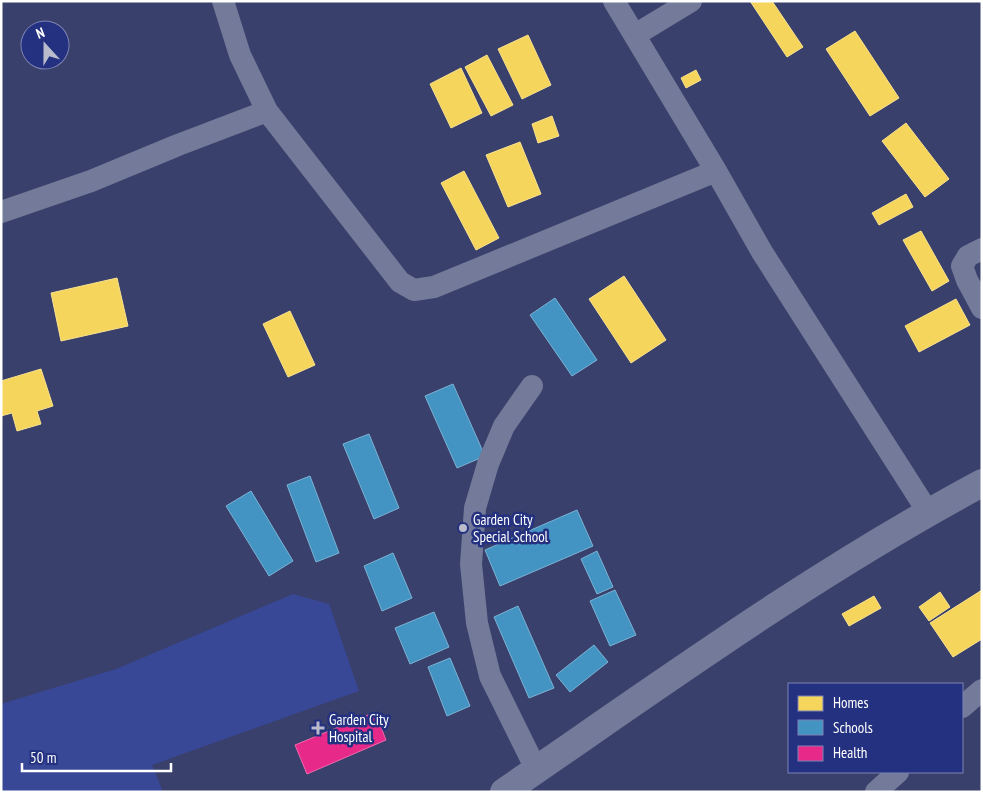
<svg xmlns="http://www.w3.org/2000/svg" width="983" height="793" viewBox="0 0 983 793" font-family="'PT Sans Narrow',sans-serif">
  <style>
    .green { fill: #394797 }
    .homes { fill: #f6d55c; stroke: #f9e28d }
    .schools { fill: #4393c3; stroke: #7bb3d5 }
    .health { fill: #e7298a; stroke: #ee69ad }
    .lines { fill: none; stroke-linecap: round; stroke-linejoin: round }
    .minor { stroke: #747a99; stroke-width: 22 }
    .tertiary { stroke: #747a99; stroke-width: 28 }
    .poi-dot { fill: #babccb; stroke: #243180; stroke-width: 2 }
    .labels { text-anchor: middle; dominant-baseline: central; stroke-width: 5; stroke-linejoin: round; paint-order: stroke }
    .poi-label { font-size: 15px; fill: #fff; stroke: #243180; text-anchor: start }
  </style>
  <rect width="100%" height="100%" fill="#39406b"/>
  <!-- green -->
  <path class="green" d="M293,594L329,604L359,691L152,765L163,792H1V704L116,669Z"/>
  <!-- homes -->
  <path class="homes" d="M750,1H772L803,47L787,57Z
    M855,31L899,98L870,116L826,49Z
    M528,35L551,85L522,99L498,49Z
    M487,55L513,105L491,116L465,67Z
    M461,68L482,113L451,128L430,84Z
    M696,70L701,80L686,88L681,78Z
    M552,116L559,136L538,143L532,124Z
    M906,123L949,179L925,197L882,141Z
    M520,142L541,194L508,207L486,155Z
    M464,171L499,238L476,250L441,183Z
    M906,194L913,207L879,225L872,213Z
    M921,231L949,281L932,291L903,240Z
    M624,276L666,340L631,363L589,299Z
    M117,278L128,326L61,341L51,293Z
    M956,299L970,325L919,352L905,326Z
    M290,311L315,365L288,377L263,324Z
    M41,369L53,406L37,411L41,424L17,431L12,413L1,416V381Z
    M982,590V639L953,657L930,623Z
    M940,592L950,607L929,621L919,607Z
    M874,596L881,608L849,626L842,614Z"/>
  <!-- schools -->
  <path class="schools" d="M555,298L597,360L572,376L530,315Z
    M453,384L485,456L457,468L425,396Z
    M369,434L399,508L374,519L343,444Z
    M310,476L339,553L316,562L287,485Z
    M251,491L293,561L269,576L226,506Z
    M577,510L593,546L500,586L485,550Z
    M597,551L613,587L597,594L581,559Z
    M393,553L412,598L382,611L364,566Z
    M615,590L636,635L610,646L590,601Z
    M518,606L554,688L529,698L494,617Z
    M434,612L449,647L410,664L395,628Z
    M594,645L608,662L570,692L556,675Z
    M450,658L470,706L447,716L428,667Z"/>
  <!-- health -->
  <path class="health" d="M375,712L386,740L307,774L295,745Z"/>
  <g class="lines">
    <!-- minor -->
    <path class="minor" d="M223,1L240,55L267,111L400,282L414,290L434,287L716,171
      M614,1L716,171L762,252L928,512
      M635,35L691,1
      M1,212L91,181L178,145L267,111
      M982,249L968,256L962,266L967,280L982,308
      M532,386L504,426L488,464L475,508L471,564L477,623L490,676L536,769
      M962,707L982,690
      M876,792L898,772"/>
    <!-- tertiary -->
    <path class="tertiary" d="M504,792C660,685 814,573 982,483"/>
  </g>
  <!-- markers -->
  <g class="poi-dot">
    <circle cx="463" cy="528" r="5"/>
    <path d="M315.5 720.5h5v5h5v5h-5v5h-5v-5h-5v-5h5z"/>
  </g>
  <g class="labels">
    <!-- poi labels -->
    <g class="poi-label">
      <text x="473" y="519">Garden City<tspan x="473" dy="17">Special School</tspan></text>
      <text x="329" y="719">Garden City<tspan x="329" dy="17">Hospital</tspan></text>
    </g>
  </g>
  <!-- border -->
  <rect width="983" height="793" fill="none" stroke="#ffffff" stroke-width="5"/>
  <!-- legend -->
  <rect x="788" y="683" width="175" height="90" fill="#243180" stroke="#7c83b3"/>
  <rect x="798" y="696" width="25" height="15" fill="#f6d55c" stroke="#7c83b3"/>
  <text x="833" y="708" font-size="15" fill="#ffffff">Homes</text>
  <rect x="798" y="720" width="25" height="15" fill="#4393c3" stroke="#7c83b3"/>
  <text x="833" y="733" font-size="15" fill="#ffffff">Schools</text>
  <rect x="798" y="746" width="25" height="15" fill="#e7298a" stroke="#7c83b3"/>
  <text x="833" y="758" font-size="15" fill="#ffffff">Health</text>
  <!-- north arrow -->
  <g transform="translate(45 45) rotate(339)"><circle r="24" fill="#243180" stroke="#7c83b3"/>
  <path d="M0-4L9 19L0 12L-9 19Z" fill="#babccb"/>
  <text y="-8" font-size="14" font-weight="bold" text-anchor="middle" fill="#ffffff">N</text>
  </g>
  <!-- scale -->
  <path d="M22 763v8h149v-8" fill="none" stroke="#ffffff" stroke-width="2.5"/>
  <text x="30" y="763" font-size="15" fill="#ffffff" stroke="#243180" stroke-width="4" paint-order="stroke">50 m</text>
</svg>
